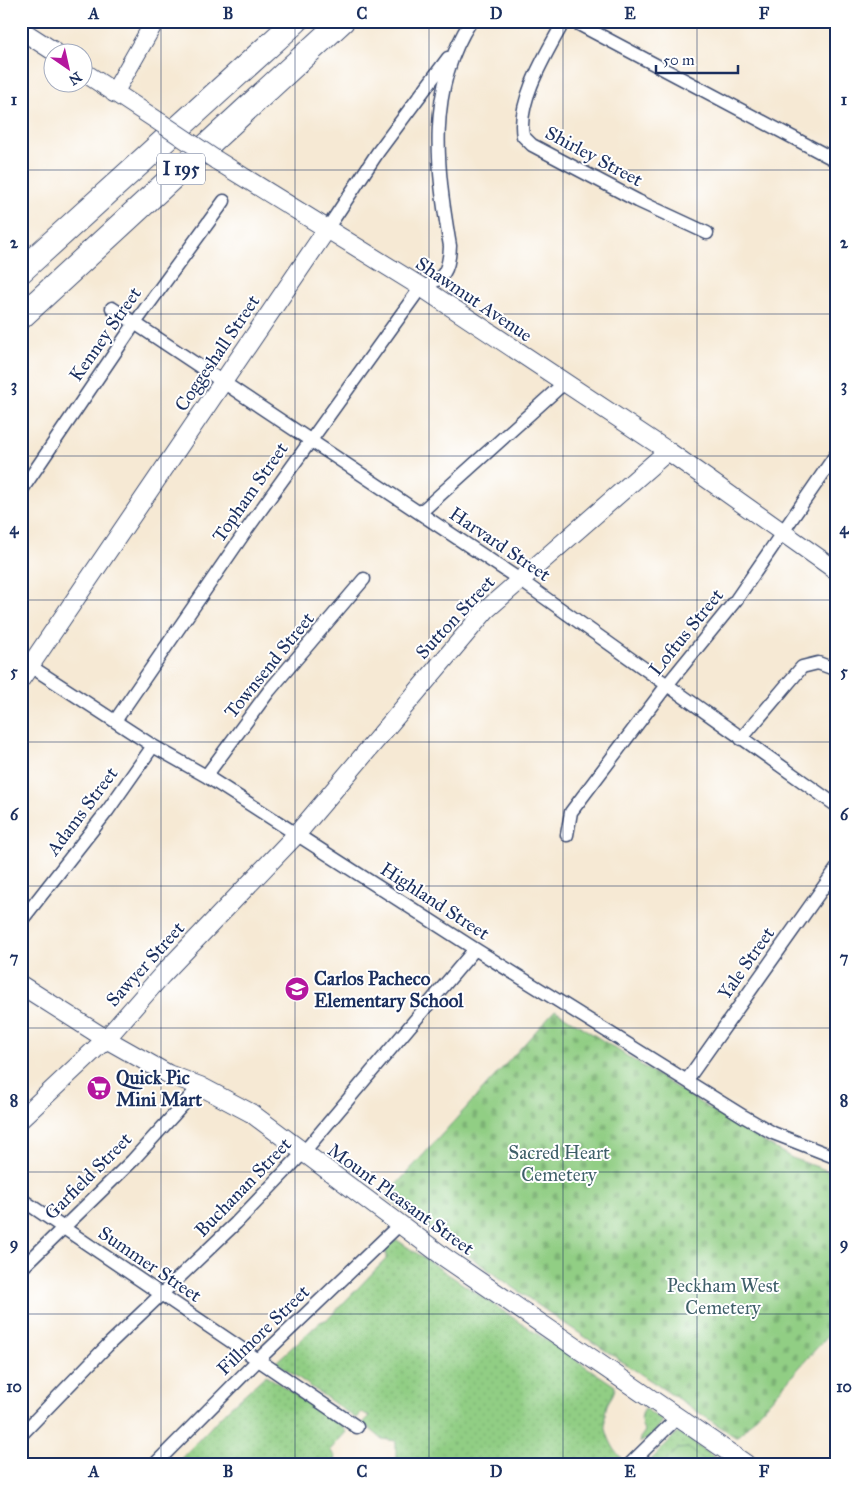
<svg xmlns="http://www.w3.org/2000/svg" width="858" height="1485" viewBox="0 0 858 1485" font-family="'IM FELL Great Primer',serif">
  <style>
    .grass { fill: url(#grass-dots); stroke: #567e71 }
    .cemetery { fill: url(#cemetery-stones); stroke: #567e71 }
    .pitch { fill: #91ce84; stroke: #567e71 }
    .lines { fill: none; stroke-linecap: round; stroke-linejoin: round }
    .street-casing { stroke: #3c4b70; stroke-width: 15 }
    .secondary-casing { stroke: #3c4b70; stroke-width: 20 }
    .highway-casing { stroke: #3c4b70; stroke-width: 26 }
    .street { stroke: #fff; stroke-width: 12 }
    .secondary { stroke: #fff; stroke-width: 18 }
    .highway { stroke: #fff; stroke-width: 24 }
    .secondary-bridge-casing { stroke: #3c4b70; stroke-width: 20; stroke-linecap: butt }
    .secondary-bridge { stroke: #fff; stroke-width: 18 }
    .grid { fill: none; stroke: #1b2f5e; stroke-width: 1; stroke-opacity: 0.55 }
    .labels { text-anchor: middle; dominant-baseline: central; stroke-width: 4; stroke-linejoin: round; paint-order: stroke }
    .shield { fill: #fff; stroke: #5f6d8e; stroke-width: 1 }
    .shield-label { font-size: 18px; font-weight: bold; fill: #1b2f5e }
    .street-label { font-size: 19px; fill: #1b2f5e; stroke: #fff }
    .poi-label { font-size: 19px; font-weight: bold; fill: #1b2f5e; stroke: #fff; text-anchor: start }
    .park-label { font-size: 19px; fill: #3e5f69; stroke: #fff }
    .neatline { fill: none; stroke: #1b2f5e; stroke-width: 2 }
    .grid-label { font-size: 16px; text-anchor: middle; font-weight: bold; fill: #1b2f5e }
  </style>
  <defs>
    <pattern id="grass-dots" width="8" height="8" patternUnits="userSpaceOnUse" patternTransform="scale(1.25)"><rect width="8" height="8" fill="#91ce84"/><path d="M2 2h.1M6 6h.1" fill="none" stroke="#7cb174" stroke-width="1.8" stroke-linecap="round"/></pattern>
    <pattern id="cemetery-stones" width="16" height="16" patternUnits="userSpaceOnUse" patternTransform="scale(1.25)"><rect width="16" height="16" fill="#91ce84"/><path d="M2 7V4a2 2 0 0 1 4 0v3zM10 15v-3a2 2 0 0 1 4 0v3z" fill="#7cb174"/></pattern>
  </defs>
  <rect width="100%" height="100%" fill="#fff"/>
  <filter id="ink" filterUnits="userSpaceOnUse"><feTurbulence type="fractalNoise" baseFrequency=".02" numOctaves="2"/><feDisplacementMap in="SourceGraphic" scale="10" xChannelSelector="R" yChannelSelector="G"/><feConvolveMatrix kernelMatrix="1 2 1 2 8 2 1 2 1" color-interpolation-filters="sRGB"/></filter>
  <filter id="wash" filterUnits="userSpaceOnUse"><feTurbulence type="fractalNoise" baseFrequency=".0096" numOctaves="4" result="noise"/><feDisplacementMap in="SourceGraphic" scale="20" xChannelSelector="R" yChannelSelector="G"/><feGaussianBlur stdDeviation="1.12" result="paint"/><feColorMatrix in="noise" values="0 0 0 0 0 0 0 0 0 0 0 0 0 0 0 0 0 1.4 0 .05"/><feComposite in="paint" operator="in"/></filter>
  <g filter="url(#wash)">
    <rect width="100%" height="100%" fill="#f6e9d4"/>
    <!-- grass -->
    <path class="grass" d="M397,1240L615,1386C615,1394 610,1398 607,1405C601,1424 609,1444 621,1458L619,1464H396V1441L382,1439L363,1423L370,1416L361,1412L356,1418L354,1417L276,1362L320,1322L328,1319L386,1259V1247Z
      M266,1375L343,1427L346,1432L330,1450L336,1457L333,1464H176L226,1411Z
      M644,1408L663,1421L651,1437L639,1443L640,1438L645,1431C639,1423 641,1417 644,1408Z
      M678,1432L724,1464H647Z"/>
    <!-- cemetery -->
    <path class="cemetery" d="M555,1010L738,1127L792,1158L837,1174V1325L737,1438L558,1319L385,1197Z"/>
    <!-- pitch -->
    <path class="pitch" d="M688,1448L710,1464H663L678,1449Z"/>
  </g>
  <g filter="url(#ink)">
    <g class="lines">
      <defs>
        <path id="street" d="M564,21C548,51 516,101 523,136L532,145L638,201L707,233
          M573,21L837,161
          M327,229L378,152L448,58
          M112,308L520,580L837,806
          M21,491L135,323L224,201
          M421,512L563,384
          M21,660L153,746L206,776L475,949L743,1116L773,1133L837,1158
          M115,721L245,532L421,287C444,280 449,271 450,246C437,169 426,90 471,21
          M741,739L802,667L818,663L837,670
          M206,776L269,691L364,579
          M567,835L571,812L667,685L736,600L837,453
          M21,921L108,810L153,746
          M687,1080L837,868
          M21,1199L357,1427
          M21,1269L132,1161L200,1086
          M21,1435L107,1346L236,1223L303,1153L475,949
          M155,1464L259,1359L399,1225
          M630,1464L679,1416"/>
        <path id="secondary" d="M21,30L55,52
          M82,71L161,123
          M114,93L155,21
          M216,160L421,287L668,451L837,571
          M21,679L327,229
          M21,985L106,1039L168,1074L200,1086L251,1113L444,1257L746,1464
          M21,1119L106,1039L162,975L296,835L486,610L668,451"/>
        <path id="highway" d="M21,271L296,21
          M21,317L342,21"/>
      </defs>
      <!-- street casing -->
      <use href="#street" class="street-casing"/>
      <!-- secondary casing -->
      <use href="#secondary" class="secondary-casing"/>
      <!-- highway casing -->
      <use href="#highway" class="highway-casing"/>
      <!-- street -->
      <use href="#street" class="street"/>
      <!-- secondary -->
      <use href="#secondary" class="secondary"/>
      <!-- highway -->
      <use href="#highway" class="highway"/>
      <defs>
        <path id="secondary-bridge" d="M161,123L216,160"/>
      </defs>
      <!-- secondary-bridge casing -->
      <use href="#secondary-bridge" class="secondary-bridge-casing"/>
      <!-- secondary-bridge -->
      <use href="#secondary-bridge" class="secondary-bridge"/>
    </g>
  </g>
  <!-- grid -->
  <path class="grid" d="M161,21V1464M295,21V1464M429,21V1464M563,21V1464M697,21V1464M21,170H837M21,314H837M21,456H837M21,600H837M21,742H837M21,886H837M21,1028H837M21,1172H837M21,1314H837"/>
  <!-- icons -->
  <defs>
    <symbol id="school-disc" viewBox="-11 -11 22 22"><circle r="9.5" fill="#b5179e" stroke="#fff"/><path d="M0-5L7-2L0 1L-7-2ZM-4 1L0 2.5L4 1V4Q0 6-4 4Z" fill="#fff"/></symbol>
    <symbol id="supermarket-disc" viewBox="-11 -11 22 22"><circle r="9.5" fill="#b5179e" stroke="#fff"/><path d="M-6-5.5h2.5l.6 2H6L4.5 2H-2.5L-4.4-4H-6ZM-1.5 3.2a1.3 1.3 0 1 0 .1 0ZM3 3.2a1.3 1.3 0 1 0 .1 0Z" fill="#fff"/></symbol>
  </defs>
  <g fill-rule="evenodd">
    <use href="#school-disc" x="283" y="975" width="28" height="28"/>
    <use href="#supermarket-disc" x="85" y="1074" width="28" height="28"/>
  </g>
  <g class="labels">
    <!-- shield labels -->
    <rect class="shield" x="157" y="153.5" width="48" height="31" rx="4"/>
    <g class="shield-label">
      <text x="181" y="169">I 195</text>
    </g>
    <!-- street labels -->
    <g class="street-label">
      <text transform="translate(594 156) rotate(28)">Shirley Street</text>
      <text transform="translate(474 299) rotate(34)">Shawmut Avenue</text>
      <text transform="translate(105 334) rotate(-55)">Kenney Street</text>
      <text transform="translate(217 353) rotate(-56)">Coggeshall Street</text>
      <text transform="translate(250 492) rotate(-55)">Topham Street</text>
      <text transform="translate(500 544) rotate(34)">Harvard Street</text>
      <text transform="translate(455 617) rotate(-47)">Sutton Street</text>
      <text transform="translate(686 632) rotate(-51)">Loftus Street</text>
      <text transform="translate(269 665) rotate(-51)">Townsend Street</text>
      <text transform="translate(82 811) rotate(-53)">Adams Street</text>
      <text transform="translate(435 901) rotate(33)">Highland Street</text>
      <text transform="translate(746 963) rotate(-55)">Yale Street</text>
      <text transform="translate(145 964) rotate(-48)">Sawyer Street</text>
      <text transform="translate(88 1176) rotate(-45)">Garfield Street</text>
      <text transform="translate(243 1187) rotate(-46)">Buchanan Street</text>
      <text transform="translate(401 1199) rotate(36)">Mount Pleasant Street</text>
      <text transform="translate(150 1264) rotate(34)">Summer Street</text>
      <text transform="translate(263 1330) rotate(-44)">Fillmore Street</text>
    </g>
    <!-- poi labels -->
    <g class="poi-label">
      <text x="314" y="978">Carlos Pacheco<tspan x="314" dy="22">Elementary School</tspan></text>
      <text x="116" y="1077">Quick Pic<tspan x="116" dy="22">Mini Mart</tspan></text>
    </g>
    <!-- park labels -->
    <g class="park-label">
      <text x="559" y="1152">Sacred Heart<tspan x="559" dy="22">Cemetery</tspan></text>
      <text x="723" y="1285">Peckham West<tspan x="723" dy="22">Cemetery</tspan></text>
    </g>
  </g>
  <!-- margin -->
  <rect width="858" height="1485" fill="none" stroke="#fff" stroke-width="55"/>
  <!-- north arrow -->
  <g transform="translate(68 68) rotate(146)"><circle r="24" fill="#ffffff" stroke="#a4acbf"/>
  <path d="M0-4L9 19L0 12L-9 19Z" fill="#b5179e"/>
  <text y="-8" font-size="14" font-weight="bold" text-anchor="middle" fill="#1b2f5e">N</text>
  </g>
  <!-- scale -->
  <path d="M656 65v8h82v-8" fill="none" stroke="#1b2f5e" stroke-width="2.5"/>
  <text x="663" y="65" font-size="15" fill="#1b2f5e" stroke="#ffffff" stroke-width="4" paint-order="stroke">50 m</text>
  <rect x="28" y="28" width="802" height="1430" class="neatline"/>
  <g class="grid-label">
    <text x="94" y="19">A</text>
    <text x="228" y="19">B</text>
    <text x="362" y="19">C</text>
    <text x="496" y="19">D</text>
    <text x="630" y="19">E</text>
    <text x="764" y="19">F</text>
    <text x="14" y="105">1</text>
    <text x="844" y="105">1</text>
    <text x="14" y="248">2</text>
    <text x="844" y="248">2</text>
    <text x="14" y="391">3</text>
    <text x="844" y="391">3</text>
    <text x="14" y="534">4</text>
    <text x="844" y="534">4</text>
    <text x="14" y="677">5</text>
    <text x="844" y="677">5</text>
    <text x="14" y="820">6</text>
    <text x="844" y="820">6</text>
    <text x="14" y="963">7</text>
    <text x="844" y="963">7</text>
    <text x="14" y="1106">8</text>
    <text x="844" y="1106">8</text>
    <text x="14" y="1249">9</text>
    <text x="844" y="1249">9</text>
    <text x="14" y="1392">10</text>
    <text x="844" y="1392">10</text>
    <text x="94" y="1477">A</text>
    <text x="228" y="1477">B</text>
    <text x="362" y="1477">C</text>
    <text x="496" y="1477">D</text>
    <text x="630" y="1477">E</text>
    <text x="764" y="1477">F</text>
  </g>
</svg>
